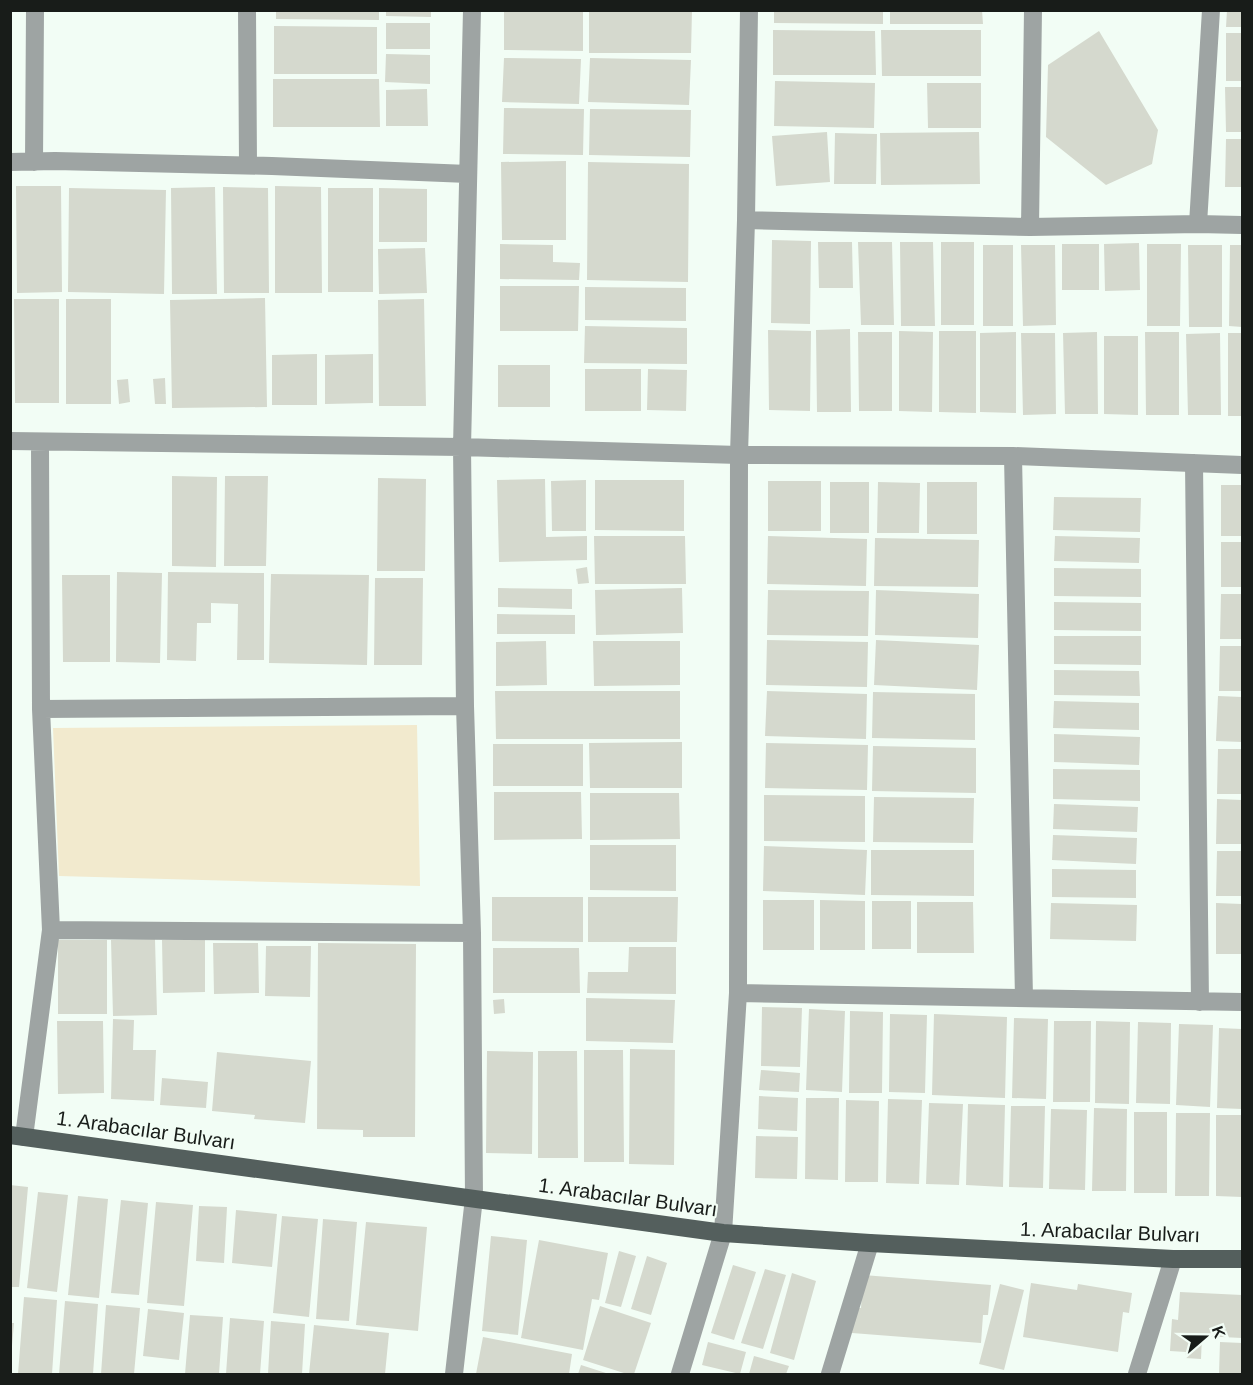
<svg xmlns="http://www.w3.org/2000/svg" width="1253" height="1385" viewBox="0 0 1253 1385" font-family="Arial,sans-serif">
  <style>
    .green { fill: #f2eace }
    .building { fill: #d5d9ce }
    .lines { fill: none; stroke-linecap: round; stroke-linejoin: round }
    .minor { stroke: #9ea4a3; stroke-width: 18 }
    .major { stroke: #545f5d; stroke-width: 18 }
    .labels { text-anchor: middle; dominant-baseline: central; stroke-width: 4.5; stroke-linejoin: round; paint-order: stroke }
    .street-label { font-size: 20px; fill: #181c19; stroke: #f2fdf5 }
  </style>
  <rect width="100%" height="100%" fill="#f2fdf5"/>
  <!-- green -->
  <path class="green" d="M417,725L420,886L59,876L53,728Z"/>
  <!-- building -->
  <path class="building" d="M276,10H379V20L276,19Z
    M386,10H431V17L386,16Z
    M504,10H583V51L504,50Z
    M589,10H692L691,53H589Z
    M774,10H883V24L774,23Z
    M890,10H982L983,24H890Z
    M1227,10H1242V27H1226Z
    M386,23H430V49H386Z
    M274,26L377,27V74H274Z
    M773,30L875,31L876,75H773Z
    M881,30H981V76H882Z
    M1099,31L1158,130L1152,164L1106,185L1046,137L1048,65Z
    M1226,33H1242V81H1226Z
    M386,54L430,55V84L385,82Z
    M504,58L581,59L579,104L502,102Z
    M590,58L691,60L689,105L588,102Z
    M273,79H379L380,127H273Z
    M775,81L875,83L874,128L774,126Z
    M927,83H981V128H928Z
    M1225,87H1242V132H1226Z
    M427,89L428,126H386V90Z
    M504,108L584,109L583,155L503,154Z
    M590,109L691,110L690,157L589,155Z
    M827,132L830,182L776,186L772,136Z
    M979,132L980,184L881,185L880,133Z
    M835,133L877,134L876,184H834Z
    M1226,139H1242V187H1225Z
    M566,161V240H502L501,162Z
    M588,162L689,164L688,282L587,280Z
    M16,186H61L62,292L17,293Z
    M275,186L321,187L322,293H275Z
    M215,187L217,294H172L171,188Z
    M223,187L268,188L269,293H224Z
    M69,188L166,190L164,294L68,292Z
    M328,188H373V292H328Z
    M379,188L427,189V242H379Z
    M772,240L811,241L810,324L771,323Z
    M818,242H852L853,288H819Z
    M858,242H892L894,325H861Z
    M900,242H933L935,326H901Z
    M941,242H974V325H941Z
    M1139,243L1140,290L1105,291L1104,244Z
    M500,244L553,245V262L580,263L579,280L500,279Z
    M1062,244H1099V290H1062Z
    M1147,244H1181L1180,326H1147Z
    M983,245H1013V326H983Z
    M1021,245H1055L1056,325L1023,326Z
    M1188,245H1222V327H1189Z
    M1230,245H1242V327L1229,326Z
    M425,248L427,293L379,294L378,249Z
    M500,286H579L578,331H500Z
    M585,287L686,288V321L585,320Z
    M265,298L267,407L172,408L170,300Z
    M14,299H59V403H15Z
    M66,299H111V404H66Z
    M424,299L426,406H379L378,300Z
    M585,326L687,328V364L584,363Z
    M850,329L851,412H817L816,330Z
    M768,330L811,331L810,411L769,410Z
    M899,331L933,332L932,412L899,411Z
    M939,331H976V413L939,412Z
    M858,332H892V411H859Z
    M1016,332V413L980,412V333Z
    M1097,332L1098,414H1065L1063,333Z
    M1145,332H1179V415H1146Z
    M1021,333H1055L1056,414L1023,415Z
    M1220,333L1221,415H1188L1186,334Z
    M1228,333H1242V416H1228Z
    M1104,336H1138V415L1104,414Z
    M317,354V405H272V355Z
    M373,354V403L325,404V355Z
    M498,365H550V407H498Z
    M585,369H641V411H585Z
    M648,369L687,370L686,411L647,410Z
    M165,378L166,404H155L153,379Z
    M128,379L130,402L119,404L117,380Z
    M172,476L217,477L216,567L172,566Z
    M225,476H268L266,566H224Z
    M378,478L426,479L425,571H377Z
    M545,479L546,537L587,536V560L499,562L497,480Z
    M586,480V531H552L551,481Z
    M595,480H684V531L595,530Z
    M768,481H821V531H768Z
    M830,482H869V533H830Z
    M878,482L920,483L919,533H877Z
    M927,482H977V534H927Z
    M1221,485H1242V536H1221Z
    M1054,497L1141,498L1140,532L1053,530Z
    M594,536H685L686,584H595Z
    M768,536L867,539L866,586L767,584Z
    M1055,536L1140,538L1139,563L1054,561Z
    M875,538L979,540L978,587L874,586Z
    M1221,542H1242V587H1221Z
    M587,567L589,583L578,584L576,569Z
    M1054,568L1141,569V597L1054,596Z
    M117,572L162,573L160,663L116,662Z
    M168,572L264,573V660H237L238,604L211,603V623H197L196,661L167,660Z
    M271,574L369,575L367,665L269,663Z
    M62,575H110V662H63Z
    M375,578H423L422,665H374Z
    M498,588L572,589V609L498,607Z
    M682,588L683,633L596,635L595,590Z
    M768,590L869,591L868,636L767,635Z
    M876,590L979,594L978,638L875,635Z
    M1221,594H1242V639H1220Z
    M1054,602L1141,603V631L1054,630Z
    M497,614L575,615V634H497Z
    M1054,636H1141V665L1054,664Z
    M767,640L868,642L867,687L766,685Z
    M876,640L979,645L977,690L874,685Z
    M546,641L547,685L496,686V642Z
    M593,641H680V685L594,686Z
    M1220,646H1242V691H1219Z
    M1054,670L1139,671L1140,696L1054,695Z
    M495,691H680V739H496Z
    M767,691L867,694L866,739L765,736Z
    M873,692L975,694V740L872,738Z
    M1218,696L1242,697V742L1216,741Z
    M1054,701L1139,703V730L1053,728Z
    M1054,734L1140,737L1139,765L1054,762Z
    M682,742V788H590L589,743Z
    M766,743L868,745L867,790L765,788Z
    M493,744H583V786H493Z
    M873,746L976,748V793L872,791Z
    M1218,749H1242V794H1217Z
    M1053,769L1140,770V801L1053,799Z
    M494,792H581L582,839L494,840Z
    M590,793H679L680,839L590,840Z
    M764,795L865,796V842L764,841Z
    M874,797L974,798L973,843L873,842Z
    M1217,799L1242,800V844H1216Z
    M1054,804L1138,807L1137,832L1053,829Z
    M1053,835L1137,838L1136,864L1052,860Z
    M590,845H676V891L590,890Z
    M764,846L867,850L865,895L763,891Z
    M871,850H974V896L871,895Z
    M1217,851H1242V896H1216Z
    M1052,869L1136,870V898L1052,897Z
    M492,897H583V942L492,941Z
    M588,897H678L677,942H588Z
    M763,900H814V950H763Z
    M820,900L865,901V950H820Z
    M872,901H911V949H872Z
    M917,902H973L974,953H917Z
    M1051,903L1137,905L1136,941L1050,939Z
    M1216,903L1242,904V954H1216Z
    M155,939L157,1015L113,1016L111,940Z
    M205,939V992L163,993L162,940Z
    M58,940H107V1014H58Z
    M213,943H258L259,993L214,994Z
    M318,943L416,944L415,1137H363V1130L317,1129Z
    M266,946H311L310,997L265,996Z
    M629,947H676V994L587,993L588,972H628Z
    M493,948H579L580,993H493Z
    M586,998L675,1000L673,1043L586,1041Z
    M504,999L505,1013L494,1014L493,1000Z
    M762,1007L802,1008L800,1067L761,1066Z
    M809,1009L845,1011L842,1092L806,1090Z
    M850,1011L883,1012L882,1093H849Z
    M890,1014L927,1015L925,1093L889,1092Z
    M934,1014L1007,1017L1005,1098L932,1095Z
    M1014,1018L1048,1019L1046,1099L1012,1098Z
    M113,1019L134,1020L133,1050H156L154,1101L111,1099Z
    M57,1021H103L104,1093L58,1094Z
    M1054,1021H1091L1090,1102H1053Z
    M1096,1021L1130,1022L1129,1104L1095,1103Z
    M1138,1022L1171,1023L1170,1104L1136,1103Z
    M1179,1024L1213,1025L1210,1107L1176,1105Z
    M1219,1028L1242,1029V1109L1217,1108Z
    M630,1049L675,1050L674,1165L629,1164Z
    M584,1050H623L624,1162H584Z
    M487,1051L533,1052L532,1154L486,1153Z
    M538,1051H577L578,1158H538Z
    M217,1052L311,1061L305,1123L254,1119L255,1115L212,1111Z
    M761,1070L800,1073L799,1092L759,1090Z
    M162,1078L208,1082L206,1108L160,1105Z
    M759,1096L798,1098L797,1131L758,1129Z
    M806,1098H839L838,1180L805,1179Z
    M888,1099L922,1100L919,1184L886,1183Z
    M846,1100L879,1101L878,1182H845Z
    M929,1103L963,1104L959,1185L926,1184Z
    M968,1104L1005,1105L1003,1187L966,1185Z
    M1011,1106H1045L1043,1188L1009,1187Z
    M1094,1108L1127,1109L1126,1191H1092Z
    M1051,1109L1087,1110L1085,1190L1049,1189Z
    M1134,1112H1167V1193H1134Z
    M1176,1113H1210L1209,1196H1175Z
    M1216,1115H1242V1197L1216,1196Z
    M756,1136L798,1137L797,1179L755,1178Z
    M10,1185L28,1187L19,1287H10Z
    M38,1192L68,1195L57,1292L27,1288Z
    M78,1196L108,1199L99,1298L68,1295Z
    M121,1200L148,1203L139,1295L111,1293Z
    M156,1202L193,1205L184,1306L147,1303Z
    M199,1206L227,1207L224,1263L196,1261Z
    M236,1210L277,1214L272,1267L232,1263Z
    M282,1216L318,1219L309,1317L273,1313Z
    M323,1219L357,1222L349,1321L316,1319Z
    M366,1222L427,1227L418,1331L356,1325Z
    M491,1236L527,1240L518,1335L482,1331Z
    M539,1240L608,1253L599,1300L592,1299L583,1350L521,1338Z
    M619,1251L636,1256L621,1307L605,1303Z
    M647,1256L667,1263L651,1315L631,1309Z
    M733,1265L756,1272L734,1340L711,1333Z
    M765,1269L786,1275L763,1349L741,1343Z
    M792,1273L816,1281L794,1360L770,1353Z
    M863,1275L991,1285L988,1315H983L981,1343L852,1333L854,1308H861Z
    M1031,1283L1077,1290L1078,1284L1132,1293L1129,1313L1123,1312L1118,1352L1023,1337Z
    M1000,1284L1024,1290L1004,1370L979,1364Z
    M1180,1292L1242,1295V1338L1202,1336L1201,1359L1185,1358L1186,1352L1170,1351L1172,1319L1178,1320Z
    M24,1297L57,1300L52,1374H18Z
    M65,1301L98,1304L93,1374H59Z
    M106,1305L140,1308L134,1374H101Z
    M600,1306L651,1323L634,1374H627L583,1360Z
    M148,1309L184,1313L179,1360L143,1356Z
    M190,1315L223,1317L219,1374H185Z
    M230,1318L264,1321L260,1374H226Z
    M271,1321L305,1324L302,1374H268Z
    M10,1323H14L12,1346H10Z
    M314,1325L389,1333L385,1374H309Z
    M483,1337L572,1354L569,1374H476Z
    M708,1342L746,1352L740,1374L702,1365Z
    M1220,1342L1242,1343V1374H1219Z
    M754,1356L789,1366L786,1374H749Z
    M581,1365L609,1374H578Z"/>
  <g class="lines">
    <!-- minor -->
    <path class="minor" d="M247,10L248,165
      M10,162L55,161L272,166L468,174
      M34,162L35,10
      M746,220L1030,227L1198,224L1242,225
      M1198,224L1211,10
      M1030,227L1033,10
      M10,441L462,447L739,455L1013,456L1242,465
      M1013,456L1024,998
      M1194,463L1200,1002
      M41,709L465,706
      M51,930L472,933
      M738,993L1242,1002
      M24,1137L51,930L41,709L40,442
      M454,1374L474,1198L472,933L465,706L462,447L472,10
      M680,1374L723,1233L738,993L739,455L746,220L749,10
      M830,1374L870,1243
      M1137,1374L1173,1259"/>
    <!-- major -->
    <path class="major" d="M10,1135L723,1233L870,1243L1173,1259H1242"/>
  </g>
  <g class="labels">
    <!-- street labels -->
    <g class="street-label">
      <text transform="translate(146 1130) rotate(8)">1. Arabacılar Bulvarı</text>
      <text transform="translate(628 1197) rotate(8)">1. Arabacılar Bulvarı</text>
      <text transform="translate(1110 1232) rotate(2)">1. Arabacılar Bulvarı</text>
    </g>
  </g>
  <!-- border -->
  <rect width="1253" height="1385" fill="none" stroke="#181c19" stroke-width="24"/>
  <!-- north arrow -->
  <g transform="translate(1205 1337) rotate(70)" stroke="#f2fdf5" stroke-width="4.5" paint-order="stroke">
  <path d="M0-4.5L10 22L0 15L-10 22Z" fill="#181c19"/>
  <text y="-9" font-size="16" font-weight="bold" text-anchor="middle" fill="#181c19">K</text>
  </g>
</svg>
